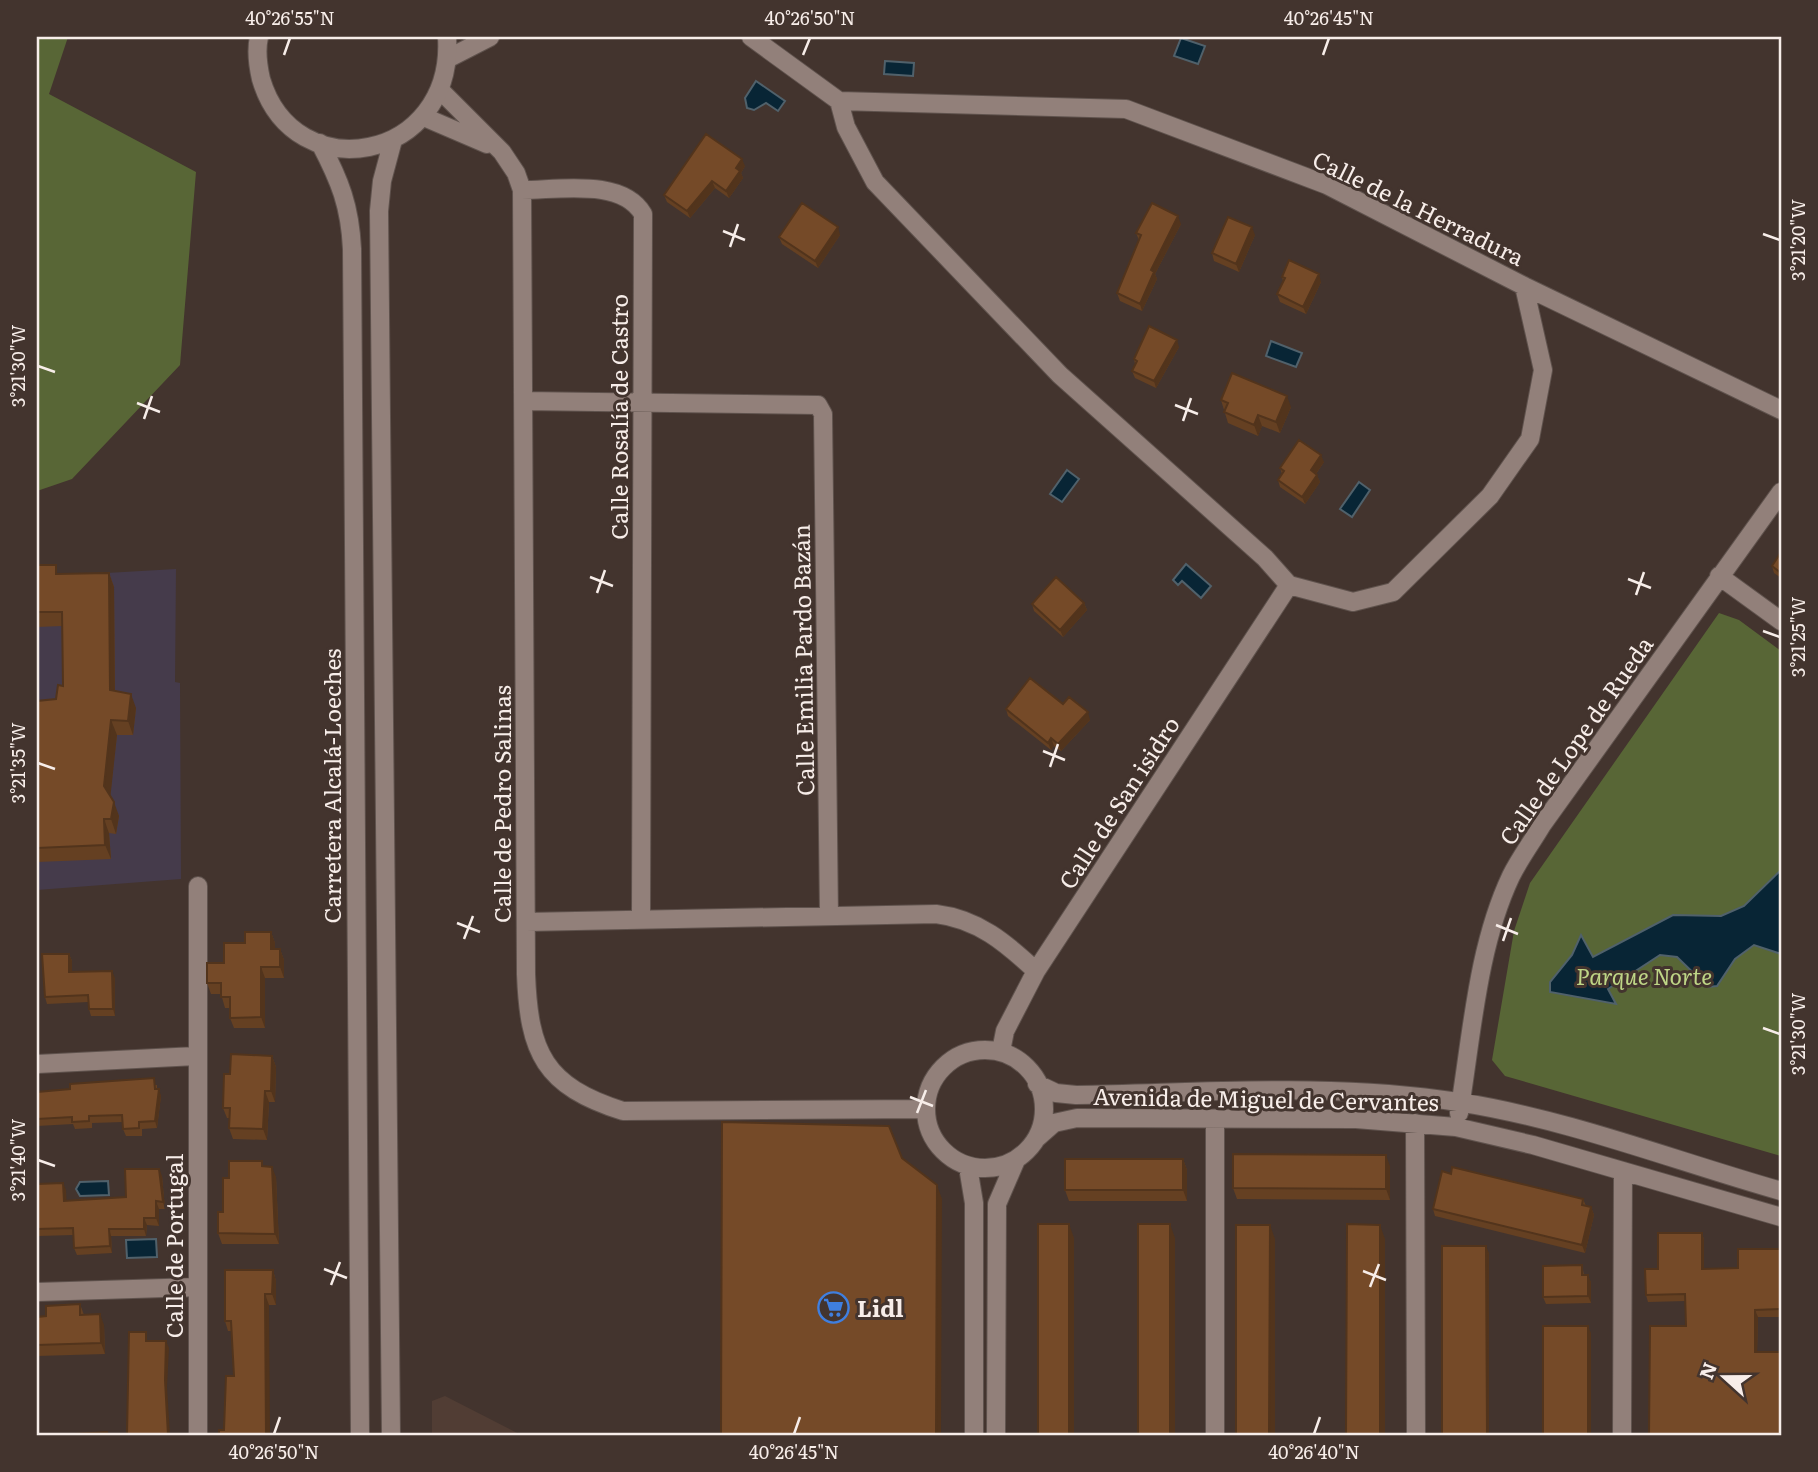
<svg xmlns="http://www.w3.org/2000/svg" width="1818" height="1472" viewBox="0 0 1818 1472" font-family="Literata,serif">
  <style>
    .built { fill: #513d34 }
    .education { fill: #453b4b }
    .green { fill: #586636 }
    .water { fill: #082535; stroke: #50616b; stroke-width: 2 }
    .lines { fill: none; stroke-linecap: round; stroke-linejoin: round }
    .street-casing { stroke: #5f524d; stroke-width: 20 }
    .secondary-casing { stroke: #5f524d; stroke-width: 20 }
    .street { stroke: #92807a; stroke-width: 18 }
    .secondary { stroke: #92807a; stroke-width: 18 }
    .wall { fill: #654022 }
    .shaded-wall { fill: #52341c }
    .building { fill: #754a28; stroke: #52341c; stroke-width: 2 }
    .ticks { fill: none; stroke: #f7ede9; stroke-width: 2.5 }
    .labels { text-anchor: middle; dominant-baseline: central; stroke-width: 6; stroke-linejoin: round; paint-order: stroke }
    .street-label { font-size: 23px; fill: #f7ede9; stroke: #43342e }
    .park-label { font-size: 23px; font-style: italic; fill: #bed586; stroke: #43342e }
    .poi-label { font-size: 23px; font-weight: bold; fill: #f7ede9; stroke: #43342e; text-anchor: start }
    .neatline { fill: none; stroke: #f7ede9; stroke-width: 2.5 }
    .ticks-label { font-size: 18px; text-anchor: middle; fill: #f7ede9 }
  </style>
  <rect width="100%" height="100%" fill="#43342e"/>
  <!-- built -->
  <path class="built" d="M445,1396L521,1435H432V1401Z"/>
  <!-- education -->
  <path class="education" d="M176,569L175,682L180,683L181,879L37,890V577Z"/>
  <!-- green -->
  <path class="green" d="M37,37H68L49,94L196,172L180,365L72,479L37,491Z
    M1719,613L1739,620L1781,651V1156L1505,1076L1492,1060L1514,931L1530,883Z"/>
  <!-- water -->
  <path class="water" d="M1181,38L1205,46L1198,64L1174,56Z
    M885,61L914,63L913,76L884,74Z
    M756,81L785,101L778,111L766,103L754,110L747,108L745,98Z
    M1271,341L1302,353L1296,367L1266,356Z
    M1067,470L1079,479L1062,502L1050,494Z
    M1359,482L1370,490L1352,517L1340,509Z
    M1186,564L1211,586L1201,598L1182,581L1178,585L1173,580Z
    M1781,870V954L1754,945L1735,959L1717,986L1708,987L1677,957L1660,955L1608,989L1616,1004L1550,992V982L1572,955L1581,935L1593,957L1673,915L1721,916L1744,906Z
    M108,1181L109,1195L80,1196L76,1189L80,1182Z
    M156,1239L157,1257L127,1258L126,1240Z"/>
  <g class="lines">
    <defs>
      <path id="street" d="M751,37L839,101L1126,109L1327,185L1524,286L1543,370L1530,439L1490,496L1393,592L1353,602L1289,585L1265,558L1060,375L875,182L846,127L839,101
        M449,58L490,37
        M441,91L502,152L516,173L522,190L526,974C529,1053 544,1086 623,1111L925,1109
        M424,117L487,144
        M522,190C559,190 622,178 643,214L641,919
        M1524,286L1781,410
        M523,401L818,405L823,414L829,916
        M1719,576L1781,621
        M198,886V1435
        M526,922L936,914C978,919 1006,943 1036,971
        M926 1109a59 59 0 1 1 118 0a59 59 0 1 1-118 0Z
        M1001,1051L1005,1031L1036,971L1289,585
        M37,1064L196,1056
        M1037,1084L1056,1093L1076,1095C1203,1093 1332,1082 1458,1102C1568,1119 1675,1161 1781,1191
        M1459,1113C1472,1035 1477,948 1511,876C1520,858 1532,842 1542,825L1781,492
        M1415,1123L1416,1435
        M1037,1138L1054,1123L1077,1118L1356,1119L1456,1127L1533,1145L1781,1217
        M968,1167L974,1203V1435
        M37,1292L197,1287
        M996,1435L997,1204L1016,1160
        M1215,1435V1120
        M1622,1435L1623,1171"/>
      <path id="secondary" d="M259,37C256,50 258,66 261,79C294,191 455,162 447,37
        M320,143C340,181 350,206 352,249L360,1435
        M391,1435L379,211L382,181L393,140"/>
    </defs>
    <!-- street casing -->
    <use href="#street" class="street-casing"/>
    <!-- secondary casing -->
    <use href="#secondary" class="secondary-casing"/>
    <!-- street -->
    <use href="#street" class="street"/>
    <!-- secondary -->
    <use href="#secondary" class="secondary"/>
  </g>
  <!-- wall -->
  <path class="wall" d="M745,166L741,173L743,178L729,198L715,188L690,218L667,202L664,195Z
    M1181,224L1155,274L1157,279L1142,311L1120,301L1117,293L1139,240L1136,233Z
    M840,235L818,268L782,244L779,237Z
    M1255,235L1239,272L1214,261L1212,253Z
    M1282,277L1321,282L1306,314L1280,302L1277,294L1283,281Z
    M1179,347L1156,388L1135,378L1132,371L1135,364L1134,359Z
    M1221,400L1291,407L1280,433L1262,426L1258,436L1228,423Z
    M1324,462L1316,474L1320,482L1305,504L1280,487L1278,480L1282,474L1280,468Z
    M1781,552V578L1774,573L1772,566Z
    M37,565L59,574L109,573L114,587L115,691L136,708L133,735H117L110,796L119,816L116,834L109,833L111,859L37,862V701L56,699L63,686L62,626L37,627Z
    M1084,603L1087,610L1063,637L1034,611L1032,604Z
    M1063,704L1090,720L1061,751L1054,746L1051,750L1008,716L1006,709Z
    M271,932L275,943V949H280L284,960V978H265V1028H234L230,1018V1008H225L221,994H211L207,983L224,963L245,943Z
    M69,954L72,961V972L115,978V1016H91L89,1009L88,1002L47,1004L45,997Z
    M272,1056L276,1067L275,1102H269L267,1140L233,1139L229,1128L230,1118H227L223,1108L230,1074Z
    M157,1085V1089L161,1096L157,1128L142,1129V1136H126L123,1129V1122L92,1123V1128L75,1129L73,1124L37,1126V1092Z
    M1183,1159L1187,1170V1201H1069L1065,1190Z
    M1390,1166V1200L1237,1199L1233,1188Z
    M264,1167L276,1177L279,1244H222L218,1233L223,1212L229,1178Z
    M162,1176L165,1209H159V1226L147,1225L146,1236H111L112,1253L77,1255L74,1248L73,1235L39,1236L37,1229V1184L66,1190V1201L126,1197Z
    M1583,1199L1586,1206L1591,1207L1594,1215L1585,1253L1435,1216L1433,1209Z
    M1702,1233L1704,1240V1269L1738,1268L1781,1249V1317H1758L1757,1352L1781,1435L1686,1326V1301L1648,1302L1646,1295Z
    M1582,1265L1584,1275L1591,1282V1303L1546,1304L1543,1297Z
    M273,1270L276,1281V1305H269L224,1430L234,1376L232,1331H228L225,1321Z
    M80,1304L84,1315L104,1325L105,1354L37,1356V1317L46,1316Z"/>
  <!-- shaded-wall -->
  <path class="shaded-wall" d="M742,159L745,166L741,173L743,178L729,198L726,191L736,168Z
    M712,181L715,188L690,218L687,211Z
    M1178,216L1181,224L1155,274L1157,279L1142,311L1140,304L1151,270Z
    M838,227L840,235L818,268L815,261Z
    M1252,227L1255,235L1239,272L1236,264Z
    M1319,274L1321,282L1306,314L1303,307Z
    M1177,340L1179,347L1156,388L1154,381Z
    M1287,396L1291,407L1280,433L1276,422Z
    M1258,415L1262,426L1258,436L1254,425Z
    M1321,455L1324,462L1313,478L1311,470Z
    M1317,475L1320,482L1305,504L1302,497Z
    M109,573L114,587L115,705L110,690Z
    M1084,603L1087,610L1063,637L1060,630Z
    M131,694L136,708L133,735L128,721Z
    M1088,712L1090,720L1061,751L1058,744Z
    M111,720L117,735L110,800L104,786Z
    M1051,738L1054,746L1051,750L1048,743Z
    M114,802L119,816L116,834L111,819Z
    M104,819L109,833L111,859L105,845Z
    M271,932L275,943V960L271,949Z
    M280,949L284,960V978L280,967Z
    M69,954L72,961V979L69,972Z
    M261,967L265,978V1028L261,1017Z
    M112,971L115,978V1016L113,1009Z
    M272,1056L276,1067L275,1102L271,1091Z
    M159,1089L161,1096L157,1128L155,1121Z
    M265,1091L269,1102L267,1140L263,1129Z
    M1386,1155L1390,1166V1200L1386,1189Z
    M1183,1159L1187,1170V1201L1183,1190Z
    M272,1167L276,1177L279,1244L275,1234Z
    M159,1169L162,1176L165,1209L163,1202Z
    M63,1183L66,1190L67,1208L64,1201Z
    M937,1185L942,1199L941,1435H936Z
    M156,1201L159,1209V1226L156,1218Z
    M1591,1207L1594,1215L1585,1253L1582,1245Z
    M144,1218L147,1225L146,1236L144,1229Z
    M1069,1224L1074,1238V1435H1069Z
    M1170,1224L1175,1238V1435H1170Z
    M1270,1225L1275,1239V1435H1269Z
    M1380,1225L1385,1239V1435H1380Z
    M109,1229L111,1236L112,1253L110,1246Z
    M1702,1233L1704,1240V1276L1702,1269Z
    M1486,1246L1489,1253V1435H1487Z
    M273,1270L276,1281V1305L272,1294Z
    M1588,1275L1591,1282V1303L1588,1296Z
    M265,1294L269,1305L270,1435H266Z
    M1755,1310L1758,1317L1757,1359L1755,1352Z
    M100,1314L104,1325L105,1354L101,1343Z
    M1588,1326L1591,1333V1435H1588Z
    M166,1341L169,1348L167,1387L170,1435H168L165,1380Z"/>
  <!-- building -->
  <path class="building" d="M706,134L742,159L736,168L740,171L726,191L712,181L687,211L664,195Z
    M802,203L838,227L815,261L779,237Z
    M1152,203L1178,216L1151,270L1154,272L1140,304L1117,293L1141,235L1136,233Z
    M1228,217L1252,227L1236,264L1212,253Z
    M1289,260L1319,274L1303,307L1277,294L1285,278L1282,277Z
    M1149,326L1177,340L1154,381L1132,371L1137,361L1134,359Z
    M1232,373L1287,396L1276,422L1258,415L1254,425L1224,412L1228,403L1221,400Z
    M1299,440L1321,455L1311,470L1317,475L1302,497L1278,480L1284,471L1280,468Z
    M1781,552V573L1772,566Z
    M37,565H56V574L109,573L110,690L131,694L128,721L111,720L104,786L114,802L111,819H104L105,845L37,848V701L56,699L58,685L63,686L62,612H37Z
    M1056,577L1084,603L1060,630L1032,604Z
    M1030,678L1063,704L1069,697L1088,712L1058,744L1051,738L1048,743L1006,709Z
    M245,932H271V949H280V967H261V1017L230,1018V997H221V983H207V963H224V943H245Z
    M42,954H69V972L112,971L113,1009H89L88,995L45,997Z
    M231,1054L272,1056L271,1091H265L263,1129L229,1128L230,1108H223L224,1074H230Z
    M154,1078L155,1089H159L155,1121L139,1122V1128L123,1129L122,1115L89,1116V1121L72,1122V1117L37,1119V1092L70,1089V1084Z
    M722,1122L889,1126L902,1158L937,1185L936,1435H721Z
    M1233,1154L1386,1155V1189L1233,1188Z
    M1065,1159H1183V1190H1065Z
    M229,1161H262V1166L272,1167L275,1234L218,1233V1212H223V1178H229Z
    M1452,1167L1583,1199L1582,1205L1591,1207L1582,1245L1433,1209L1442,1171L1451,1174Z
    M125,1169H159L163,1202L156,1201V1218H144V1229H109L110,1246L74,1248L73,1228L37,1229V1184L63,1183L64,1201L126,1197Z
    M1038,1224H1069V1435H1038Z
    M1138,1224H1170V1435H1138Z
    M1347,1224L1380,1225V1435H1346Z
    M1236,1225H1270L1269,1435H1236Z
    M1658,1233H1702V1269L1738,1268V1249H1781V1309L1755,1310V1352H1781V1435H1649L1650,1326H1686L1685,1294L1646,1295L1645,1269H1658Z
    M1442,1246H1486L1487,1435H1442Z
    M1582,1265V1275H1588V1296L1543,1297V1266Z
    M225,1270H273L272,1294H265L266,1435H219V1430H224L226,1376H234L231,1321H225Z
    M80,1304V1315L100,1314L101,1343L37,1345V1317L46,1316V1306Z
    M1543,1326H1588V1435H1543Z
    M129,1332H146V1341H166L165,1380L168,1435H127Z
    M107,1432V1435H58Z"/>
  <!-- ticks -->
  <path class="ticks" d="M284,55L290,38M803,55L810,38M1323,55L1329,38M723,231L745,240M1763,234L1780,240M730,247L738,224M38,366L55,372M137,403L160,412M1175,405L1198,414M144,419L152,396M1183,421L1191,398M590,577L613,586M1628,579L1651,588M597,593L605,570M1636,595L1644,572M1763,631L1780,637M1043,751L1065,760M38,763L55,769M1050,767L1058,744M457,923L480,932M1496,925L1518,934M464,939L473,916M1503,941L1511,918M1763,1028L1780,1034M910,1097L933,1106M917,1113L926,1090M38,1160L55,1166M324,1269L347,1278M1363,1271L1386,1280M331,1285L340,1262M1370,1287L1379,1264M274,1434L280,1417M794,1434L800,1417M1314,1434L1320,1417"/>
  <!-- icons -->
  <defs>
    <symbol id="supermarket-ring" viewBox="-11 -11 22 22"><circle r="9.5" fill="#43342e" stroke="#3f7fe0" stroke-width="1.5"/><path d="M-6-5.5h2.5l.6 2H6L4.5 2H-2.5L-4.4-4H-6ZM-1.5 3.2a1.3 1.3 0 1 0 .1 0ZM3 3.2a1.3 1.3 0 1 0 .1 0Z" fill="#3f7fe0"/></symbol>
  </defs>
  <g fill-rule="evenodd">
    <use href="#supermarket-ring" x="816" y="1290" width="35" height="35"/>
  </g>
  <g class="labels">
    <!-- street labels -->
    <g class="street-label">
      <text transform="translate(1419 207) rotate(26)">Calle de la Herradura</text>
      <text transform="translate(618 417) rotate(-90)">Calle Rosalía de Castro</text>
      <text transform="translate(802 660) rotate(-91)">Calle Emilia Pardo Bazán</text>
      <text transform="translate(1575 740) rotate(-55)">Calle de Lope de Rueda</text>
      <text transform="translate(331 786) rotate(-90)">Carretera Alcalá-Loeches</text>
      <text transform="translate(1118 802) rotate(-57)">Calle de San isidro</text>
      <text transform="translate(501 804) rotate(-90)">Calle de Pedro Salinas</text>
      <text transform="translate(1266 1098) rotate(1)">Avenida de Miguel de Cervantes</text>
      <text transform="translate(173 1246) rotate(-90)">Calle de Portugal</text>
    </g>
    <!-- park labels -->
    <g class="park-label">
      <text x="1644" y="975">Parque Norte</text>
    </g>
    <!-- poi labels -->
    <g class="poi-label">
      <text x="857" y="1307">Lidl</text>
    </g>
  </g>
  <!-- border -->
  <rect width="1818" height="1472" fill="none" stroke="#43342e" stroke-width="77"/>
  <!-- north arrow -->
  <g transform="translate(1724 1377) rotate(291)" stroke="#43342e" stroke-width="5" paint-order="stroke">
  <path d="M0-5L12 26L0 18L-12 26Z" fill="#f7ede9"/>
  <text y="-10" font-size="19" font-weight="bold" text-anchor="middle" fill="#f7ede9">N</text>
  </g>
  <rect x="38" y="38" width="1742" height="1396" class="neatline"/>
  <g class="ticks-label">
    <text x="290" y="25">40°26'55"N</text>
    <text x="810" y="25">40°26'50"N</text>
    <text x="1329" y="25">40°26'45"N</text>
    <text transform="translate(1799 240) rotate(-90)" y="6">3°21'20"W</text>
    <text transform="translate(19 366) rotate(-90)" y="6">3°21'30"W</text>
    <text transform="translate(1799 637) rotate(-90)" y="6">3°21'25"W</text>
    <text transform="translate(19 763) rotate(-90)" y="6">3°21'35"W</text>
    <text transform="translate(1799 1034) rotate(-90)" y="6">3°21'30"W</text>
    <text transform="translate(19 1160) rotate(-90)" y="6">3°21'40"W</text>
    <text x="274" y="1459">40°26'50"N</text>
    <text x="794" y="1459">40°26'45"N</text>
    <text x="1314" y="1459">40°26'40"N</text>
  </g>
</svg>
